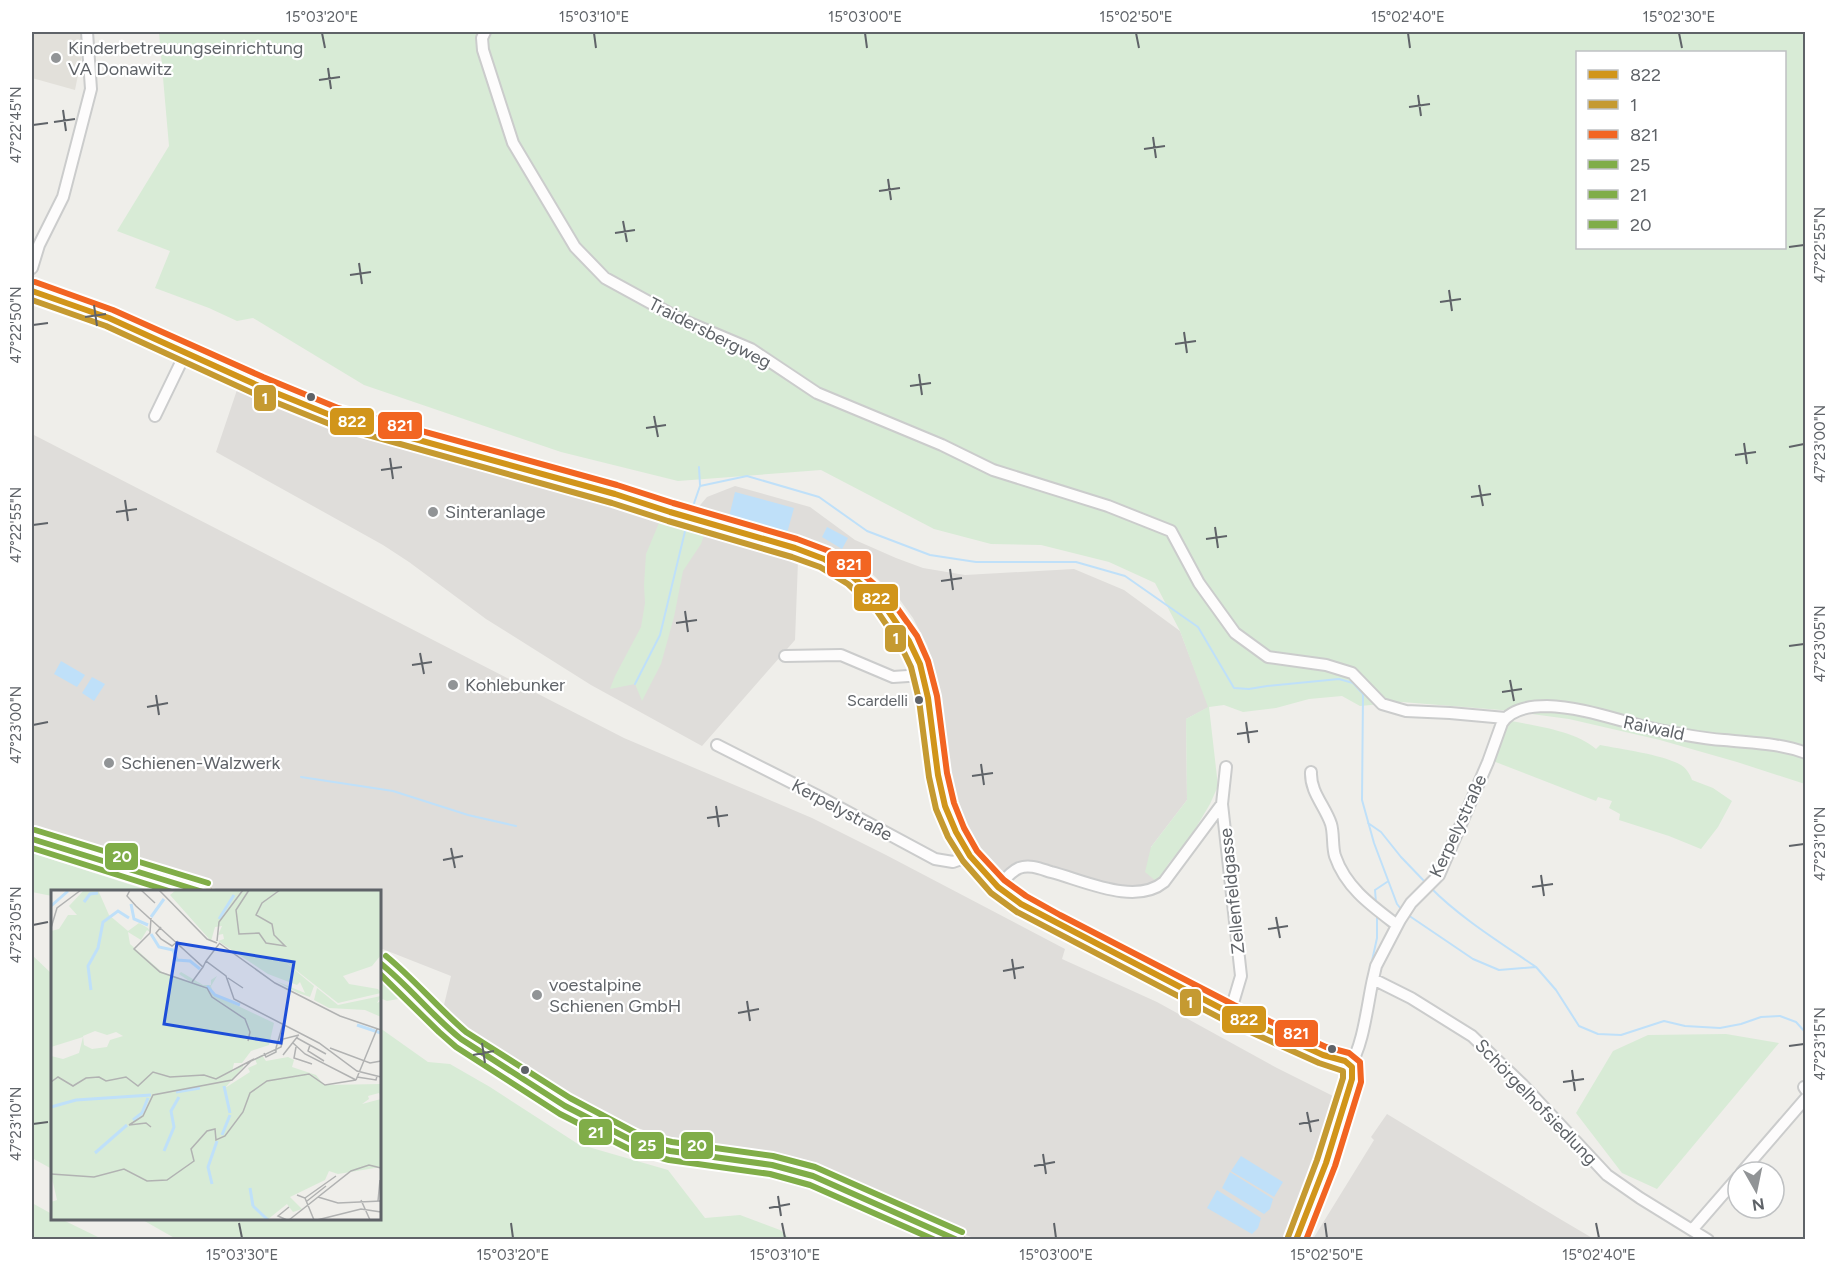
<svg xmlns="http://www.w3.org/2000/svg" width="1837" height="1271" viewBox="0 0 1837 1271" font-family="Figtree,sans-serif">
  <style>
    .industrial { fill: #dfddda }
    .education { fill: #e2e0da }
    .green { fill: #d8ebd6; fill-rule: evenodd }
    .water { fill: #bfe0f9 }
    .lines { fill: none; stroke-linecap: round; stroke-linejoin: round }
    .stream { stroke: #bfe0f9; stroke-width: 2 }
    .minor-casing { stroke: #cbcccc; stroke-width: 14 }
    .major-casing { stroke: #d7ceb8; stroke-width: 16 }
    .minor { stroke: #fdfcfc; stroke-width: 10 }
    .major { stroke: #f4f2e9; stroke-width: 14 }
    .bus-1-casing { stroke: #fff; stroke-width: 10 }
    .bus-2-casing { stroke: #fff; stroke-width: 10 }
    .bus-3-casing { stroke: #fff; stroke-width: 10 }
    .bus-4-casing { stroke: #fff; stroke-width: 10 }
    .bus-5-casing { stroke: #fff; stroke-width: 10 }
    .bus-6-casing { stroke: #fff; stroke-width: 10 }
    .bus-1 { stroke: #d1951a; stroke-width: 6 }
    .bus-2 { stroke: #c59a31; stroke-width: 6 }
    .bus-3 { stroke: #f26522; stroke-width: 6 }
    .bus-4 { stroke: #80ad48; stroke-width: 6 }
    .bus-5 { stroke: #80ad48; stroke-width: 6 }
    .bus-6 { stroke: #80ad48; stroke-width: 6 }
    .ticks { fill: none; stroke: #5f6368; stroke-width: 2 }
    .poi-dot { fill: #919496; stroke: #fff; stroke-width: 2 }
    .bus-dot { fill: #5f6368; stroke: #fff; stroke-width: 2 }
    .labels { text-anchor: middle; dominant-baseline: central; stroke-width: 4.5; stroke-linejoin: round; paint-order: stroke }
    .bus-label { font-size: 16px; fill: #5f6368; stroke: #fff; text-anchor: end }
    .poi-label { font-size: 18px; fill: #5f6368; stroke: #fff; text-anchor: start }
    .street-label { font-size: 18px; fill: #5f6368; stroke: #fff }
    .inset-river { fill: none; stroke: #bfe0f9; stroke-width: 3 }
    .inset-road { fill: none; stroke: #b1b2b2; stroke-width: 1.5 }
    .view { fill: #1d4ed8; fill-opacity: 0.15; stroke: #1d4ed8; stroke-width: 3 }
    .inset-edge { fill: none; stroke: #5f6368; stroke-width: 3 }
    .line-badge { stroke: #fff; stroke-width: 2 }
    .badge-label { font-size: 16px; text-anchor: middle; font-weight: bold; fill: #fff }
    .neatline { fill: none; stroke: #5f6368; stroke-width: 2 }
    .ticks-label { font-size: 15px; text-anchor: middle; fill: #5f6368 }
  </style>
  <rect width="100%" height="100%" fill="#efeeea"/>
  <!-- industrial -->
  <path class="industrial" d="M238,387L291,405L319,418L412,448L546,484L798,561L795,640L702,746L591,685L486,619L409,562L383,545L216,452Z
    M32,434L624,738L812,818L886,855L1065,949L1062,959L1157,1002L1277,1068L1333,1096L1330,1110L1336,1111L1322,1158L1290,1239H976L877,1199L831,1177L772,1155L684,1144L609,1118L442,1013L451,976L380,948V892L222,891L154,869L32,834Z
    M735,486L810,507L855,540L896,558L923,568L965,575L1074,569L1124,590L1180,631L1209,707L1186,719L1187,800L1151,847L1157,882L1129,890L1018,865L1007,868L1000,875L989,865L972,843L955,808L948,780L943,746L941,700L937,676L927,645L913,618L900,600L868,570L806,542L696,510L707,497Z
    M1387,1114L1560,1219L1594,1239H1313L1374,1140L1371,1137Z"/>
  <!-- education -->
  <path class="education" d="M32,32H84L85,39L75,90L32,78Z"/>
  <!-- green -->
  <path class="green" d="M159,32H1805V784L1737,762L1660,740L1569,719L1501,710L1402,702L1360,706L1342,696L1309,699L1276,708L1243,712L1224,705L1209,707L1218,786L1210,804L1191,836L1169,863L1157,882L1145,872L1151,847L1187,800L1186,719L1208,707L1180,631L1155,583L1109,562L1041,545L991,544L934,529L821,470L678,481L561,452L364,385L253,318L237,321L209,308L155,288L170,251L117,231L169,146ZM1578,52H1784V248H1578Z
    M661,518L705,532L701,544L683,571L674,617L661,664L642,701L635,684L610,689L615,676L641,627L645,603L644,585L646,554Z
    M1511,721C1537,726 1576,731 1596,749L1600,745C1621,749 1664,755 1681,765C1686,768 1690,774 1692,780L1713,788L1732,801L1718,827L1701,849L1669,836L1619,820L1620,814L1609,808L1612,801L1598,797L1596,801L1493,761L1505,724Z
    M32,853L150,891L52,892V896L32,892Z
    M32,955L52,974V1169L32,1158Z
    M380,979L390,985L398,999L387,1001L380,998Z
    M380,1028L428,1062L450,1064L490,1087L578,1144L668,1170L705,1218L740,1215L780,1230L790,1239L178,1240L141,1219L380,1218Z
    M1726,1034L1779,1043L1657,1189L1622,1173L1576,1113L1613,1051L1648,1035Z
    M32,1203L52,1214V1218L61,1219L102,1239H32Z"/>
  <!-- water -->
  <path class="water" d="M735,492L794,508L787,533L729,517Z
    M827,527L848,538L842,549L822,537Z
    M61,661L85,675L77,687L54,674Z
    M92,677L105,684L94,701L82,693Z
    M1241,1156L1283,1182L1274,1197L1231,1171Z
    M1230,1172L1273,1199L1270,1209L1264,1214L1222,1188Z
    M1217,1190L1261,1218L1258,1228L1252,1234L1207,1208Z"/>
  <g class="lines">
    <!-- stream -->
    <path class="stream" d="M699,467L700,485
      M691,512L700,486L747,476L819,497L867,531L930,555L976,562H1076L1125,576L1198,627L1234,688L1249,689L1267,686L1339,679L1353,683L1363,694L1362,800L1374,843L1397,904L1401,909
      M635,684L660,635L687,523
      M301,777L393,791L468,815L516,826
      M1368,823L1381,832L1401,857L1426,883
      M1430,887C1459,917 1501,943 1536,967
      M1376,903L1375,890L1387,882
      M1408,915L1473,959L1499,970L1536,967L1556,990L1579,1026L1598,1034L1621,1035L1664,1021L1685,1026L1720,1028L1741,1024L1761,1017L1780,1016L1796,1022L1806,1033
      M1370,970L1377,938V914
      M1356,1038L1361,1014
      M1329,1130L1338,1098
      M1288,1240L1322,1153"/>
    <defs>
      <path id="minor" d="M485,32L482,38L483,50L513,143L575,247L605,278L680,319L751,349L817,393L942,445L993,470L1108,506L1171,531L1199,583L1235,633L1268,657L1326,665L1352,673L1382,704L1406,711L1450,713L1505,718
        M32,268L39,245L63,197L91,89L87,32
        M155,416L186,352
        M785,656L841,655L893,677L923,675
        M717,745L816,795L935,859L953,862L970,856
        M1226,767L1222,804L1241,976L1230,1013
        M1311,772C1310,792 1325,806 1331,824C1334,834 1332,846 1335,856C1346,888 1372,906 1397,925
        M998,887C1004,880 1010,872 1019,868C1030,864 1041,869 1051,872C1083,880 1135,906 1164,882L1222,804
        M1373,979L1376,966L1400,920L1411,903L1439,875L1488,762L1502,723C1511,709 1532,706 1547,706C1587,707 1629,725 1669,732C1687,735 1705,739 1724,740C1752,743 1779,743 1806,753
        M1350,1064C1363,1049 1368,1000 1373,979L1411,998L1472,1036L1522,1084L1607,1175L1640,1198L1708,1240
        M1804,1087L1806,1090
        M1742,1172L1806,1098
        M1692,1230L1738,1177"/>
      <path id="major" d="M32,291C137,321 232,379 335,417L615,494L670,512L795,548L824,559L853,577L884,605L909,641L920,664L928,698L938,775L945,806L956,832L970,856L998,887L1021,904L1056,923L1230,1013L1323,1055L1345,1061L1352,1067V1079L1326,1163L1296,1240
        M32,839L97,860L205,892
        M380,963L396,976L445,1026L461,1039L565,1106L635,1142L670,1151L772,1165L813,1176L958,1240"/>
    </defs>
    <!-- minor casing -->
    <use href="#minor" class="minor-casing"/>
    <!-- major casing -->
    <use href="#major" class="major-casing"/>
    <!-- minor -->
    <use href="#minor" class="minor"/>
    <!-- major -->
    <use href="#major" class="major"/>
    <defs>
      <path id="bus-1" d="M32,291L109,318L259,386L335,417L615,494L670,512L795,548L824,559L853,577L884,605L909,641L920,664L928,698L938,775L945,806L956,832L970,856L998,887L1021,904L1230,1013L1323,1055L1345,1061L1352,1067V1079L1326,1163L1296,1240"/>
      <path id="bus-2" d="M32,300L106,326L255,394L332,425L612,503L668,521L792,557L820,567L848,584L877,611L901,646L911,667L919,700L929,777L936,809L948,837L963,861L991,893L1017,912L1226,1021L1319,1063L1343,1071V1078L1317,1160L1288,1237"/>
      <path id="bus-3" d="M35,282L113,310L263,377L338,408L617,485L673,503L797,539L829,551L858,570L890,598L917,636L928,661L937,696L947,773L954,803L964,828L977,851L1004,880L1026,896L1060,915L1234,1005L1326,1047L1349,1053L1360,1062L1361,1082L1335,1166L1306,1240"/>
      <path id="bus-4" d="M32,839L203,892
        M380,963C409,986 432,1016 461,1039L565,1106L635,1142L670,1151L772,1165L813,1176L957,1240"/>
      <path id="bus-5" d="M32,848L172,892
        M380,974L439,1032L456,1047L560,1114L631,1150L669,1160L770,1174L810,1185L935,1240"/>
      <path id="bus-6" d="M35,830L208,883
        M386,956C414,979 438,1008 466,1032L570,1098L638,1134L672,1142L773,1156L815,1167L962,1232"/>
    </defs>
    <!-- bus-1 casing -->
    <use href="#bus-1" class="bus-1-casing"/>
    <!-- bus-2 casing -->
    <use href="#bus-2" class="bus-2-casing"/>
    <!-- bus-3 casing -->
    <use href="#bus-3" class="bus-3-casing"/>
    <!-- bus-4 casing -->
    <use href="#bus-4" class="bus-4-casing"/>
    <!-- bus-5 casing -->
    <use href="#bus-5" class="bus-5-casing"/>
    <!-- bus-6 casing -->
    <use href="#bus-6" class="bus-6-casing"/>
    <!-- bus-1 -->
    <use href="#bus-1" class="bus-1"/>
    <!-- bus-2 -->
    <use href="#bus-2" class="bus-2"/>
    <!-- bus-3 -->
    <use href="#bus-3" class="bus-3"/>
    <!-- bus-4 -->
    <use href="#bus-4" class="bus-4"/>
    <!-- bus-5 -->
    <use href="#bus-5" class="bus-5"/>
    <!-- bus-6 -->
    <use href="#bus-6" class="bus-6"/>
  </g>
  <!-- ticks -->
  <path class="ticks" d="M322,33L325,48M594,33L596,48M865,33L867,48M1136,33L1139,48M1408,33L1410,48M1679,33L1682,48M328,68L331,89M319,80L340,77M1418,95L1421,116M1409,107L1430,104M63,110L66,131M54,122L75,119M33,125L48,123M1153,137L1156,158M1144,149L1165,146M888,179L891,200M879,191L900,188M623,221L627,242M615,233L635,230M1789,247L1804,245M359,263L362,284M350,275L371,272M1449,290L1452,311M1440,302L1461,299M94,305L97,326M85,317L106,314M33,325L48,323M1184,332L1187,353M1175,344L1196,341M919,374L922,395M910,386L931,383M654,416L658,437M646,428L666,425M1744,443L1747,464M1789,447L1804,444M1735,455L1756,452M390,458L393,479M381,470L402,467M1479,485L1483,506M1471,497L1491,494M125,500L128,521M116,512L137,509M33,525L48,523M1215,527L1218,548M1206,539L1227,536M950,569L953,590M941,581L962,578M685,611L688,632M676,623L697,620M1789,646L1804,644M420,653L424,674M412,665L432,662M1510,680L1514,701M1502,692L1522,689M156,695L159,715M147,707L168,703M1246,722L1249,743M33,725L48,722M1237,734L1258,731M981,764L984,785M972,776L993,773M716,806L719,827M707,818L728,815M1789,846L1804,844M451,848L455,868M443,860L463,856M1541,875L1544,896M1532,887L1553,884M1276,917L1280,938M33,925L48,922M1268,929L1288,926M1012,959L1015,979M1003,971L1024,967M747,1001L750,1021M738,1013L759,1009M482,1043L485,1063M1789,1046L1804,1044M473,1055L494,1051M1572,1070L1575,1091M1563,1082L1584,1079M1307,1112L1311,1132M33,1124L48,1122M1299,1124L1319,1120M1043,1154L1046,1174M1034,1166L1055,1162M778,1196L781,1216M769,1208L790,1204M239,1223L242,1238M511,1223L513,1238M782,1223L785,1238M1054,1223L1056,1238M1325,1223L1327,1238M1596,1223L1599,1238"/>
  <!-- markers -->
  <g class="poi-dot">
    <circle cx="56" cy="58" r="6"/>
    <circle cx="433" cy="512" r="6"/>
    <circle cx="453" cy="685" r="6"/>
    <circle cx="109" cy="763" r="6"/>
    <circle cx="537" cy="995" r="6"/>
  </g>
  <g class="bus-dot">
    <circle cx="311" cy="397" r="5"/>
    <circle cx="919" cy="700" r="5"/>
    <circle cx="1332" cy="1049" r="5"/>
    <circle cx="525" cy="1070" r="5"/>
  </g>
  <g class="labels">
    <!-- bus labels -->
    <g class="bus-label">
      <text x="908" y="700">Scardelli</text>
    </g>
    <!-- poi labels -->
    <g class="poi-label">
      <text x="68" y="48">Kinderbetreuungseinrichtung<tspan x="68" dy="21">VA Donawitz</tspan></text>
      <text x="445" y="512">Sinteranlage</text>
      <text x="465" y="685">Kohlebunker</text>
      <text x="121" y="763">Schienen-Walzwerk</text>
      <text x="549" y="985">voestalpine<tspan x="549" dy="21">Schienen GmbH</tspan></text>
    </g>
    <!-- street labels -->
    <g class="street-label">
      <text transform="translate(710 333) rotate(27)">Traidersbergweg</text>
      <text transform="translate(1654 728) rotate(12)">Raiwald</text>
      <text transform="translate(842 810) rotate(28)">Kerpelystraße</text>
      <text transform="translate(1458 826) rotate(-65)">Kerpelystraße</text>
      <text transform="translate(1232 891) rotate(-96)">Zellenfeldgasse</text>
      <text transform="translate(1536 1102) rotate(46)">Schörgelhofsiedlung</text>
    </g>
  </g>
  <!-- overview -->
  <g transform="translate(51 890)">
    <rect width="330" height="330" fill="#efeeea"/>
    <path d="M33,0H47L58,25L77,41L88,33L97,38L99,42L96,40L90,50L77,42L79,54L111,82L138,91L128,84L130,82L152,95H160V90L166,86L160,96L162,104L223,133L218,155L200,161L191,173H183L181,182L192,174V177L174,198L199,182L197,178L206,174L204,169L211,165L215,171L237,167L243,170L241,177L265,185L273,195L330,194V207L328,203L317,206L318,209L311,214L330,209V277L287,284L278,281L274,290L239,307L251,319L242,322L236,314L216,330H0V312L6,310L0,284V166L12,169L28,163L32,147L0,157V41L8,39L17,25H26L18,16ZM44,141L56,145L65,142L72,146L59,150L56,157L41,159L33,155L32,146ZM125,0H228L224,6L229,0H330V65L321,76L292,86L298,94L327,99L330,103L287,113L227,66L263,96L259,107L247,103L225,91L254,103L249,92L246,95L217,84L167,51L173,49L172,44L167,45L171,36L164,37L160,51L119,5ZM266,98L287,115L330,106L326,113L330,111V127L314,120L278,118L263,110Z" fill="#d8ebd6" fill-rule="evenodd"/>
    <path class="inset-river" d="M33,12L39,4L47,3M80,14L83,29L97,35M0,16L17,1M100,27L113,9M168,29L183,5M100,44L108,57L122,60L126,70L139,71L149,79M156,96L164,105L189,115M40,100L37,76L47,58L52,32L67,21L78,28M306,135L330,143M173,196L179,223M125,202L149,198M0,217L25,210L100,205M82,230L91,223L97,208M171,245L179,225M113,261L123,237L120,221L128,207M44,263L76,235M161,294L157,277L166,251M199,298L202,316M202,316L217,330"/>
    <path class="inset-road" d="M79,0L76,6L85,16L152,77L155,71M90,0L104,13M108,0L156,49L166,53M198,0L185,20L188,44L208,43L215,53L234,56L223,45L221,34L205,25L211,13L229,0M100,28L99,43L83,59L109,82L156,98L161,107L194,129L199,142L197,151M110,37L105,43L110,49L121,56L127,51M0,38L6,18L30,0M166,51L168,32L192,0M168,53L224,93L289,126L330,140M168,54L155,71L175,86L183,109L268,153L306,181L330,187M177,88L192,98M141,92L152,77M246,148L275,164M242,153L254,164L305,190M259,155L257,161L273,171M245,157L243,168L261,174M225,158L232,134M279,158L319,173L330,171M213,163L215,167L225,162V158M232,165L247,146M306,187L325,190L326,186M305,190L326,139M0,192L7,187L22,196L35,188L48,187L55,191L75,187L87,196L102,182L119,187L153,185L165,189L203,169M100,237L95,233L78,235L92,226L102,205L181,190L200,171L230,157L232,149L248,145M0,284L43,287L73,279L96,291L116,290L143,271L140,259L156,241L164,239L165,250L174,246L192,222L199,203L216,191L258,184L274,195L305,190M246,305L254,308L263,330M267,307L287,313L330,311M254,308L285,286M310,310L319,330M256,311L275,296M327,311L329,290M236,330L227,326L238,317M238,330L300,281L318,275L330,278M266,330L310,319L330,322"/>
    <path class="view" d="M126,53L243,72L230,153L113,134Z"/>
    <rect width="330" height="330" class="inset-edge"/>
  </g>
  <g class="line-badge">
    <rect x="253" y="384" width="24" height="28" rx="6" fill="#c59a31"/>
    <rect x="329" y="407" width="46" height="29" rx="6" fill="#d1951a"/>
    <rect x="377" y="411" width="46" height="29" rx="6" fill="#f26522"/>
    <rect x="826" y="550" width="46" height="28" rx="6" fill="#f26522"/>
    <rect x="853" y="583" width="46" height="29" rx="6" fill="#d1951a"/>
    <rect x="884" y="624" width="23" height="29" rx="6" fill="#c59a31"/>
    <rect x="104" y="842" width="35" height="29" rx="6" fill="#80ad48"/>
    <rect x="1179" y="988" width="23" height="29" rx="6" fill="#c59a31"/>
    <rect x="1221" y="1005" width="46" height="29" rx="6" fill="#d1951a"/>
    <rect x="1274" y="1019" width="45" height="29" rx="6" fill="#f26522"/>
    <rect x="578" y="1118" width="35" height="28" rx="6" fill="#80ad48"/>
    <rect x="630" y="1131" width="35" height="29" rx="6" fill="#80ad48"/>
    <rect x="680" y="1131" width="34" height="29" rx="6" fill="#80ad48"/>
  </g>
  <g class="badge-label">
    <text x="265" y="404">1</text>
    <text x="352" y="427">822</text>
    <text x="400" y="431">821</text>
    <text x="849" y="570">821</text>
    <text x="876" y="604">822</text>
    <text x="896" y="644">1</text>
    <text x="122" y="862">20</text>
    <text x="1190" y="1008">1</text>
    <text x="1244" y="1025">822</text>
    <text x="1296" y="1039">821</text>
    <text x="596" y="1138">21</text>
    <text x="647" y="1151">25</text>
    <text x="697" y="1151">20</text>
  </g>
  <!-- border -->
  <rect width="1837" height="1271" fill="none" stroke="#ffffff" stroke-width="66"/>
  <!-- legend -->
  <rect x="1576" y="51" width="210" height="198" fill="#ffffff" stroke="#bfc1c3" stroke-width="1.5"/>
  <rect x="1588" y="70" width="30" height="9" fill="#d1951a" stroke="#bfc1c3" stroke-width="1.5"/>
  <text x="1630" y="81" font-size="18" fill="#5f6368">822</text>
  <rect x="1588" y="100" width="30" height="9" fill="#c59a31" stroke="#bfc1c3" stroke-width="1.5"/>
  <text x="1630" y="111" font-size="18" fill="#5f6368">1</text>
  <rect x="1588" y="130" width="30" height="9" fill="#f26522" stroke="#bfc1c3" stroke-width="1.5"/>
  <text x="1630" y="141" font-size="18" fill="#5f6368">821</text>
  <rect x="1588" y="160" width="30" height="9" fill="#80ad48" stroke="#bfc1c3" stroke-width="1.5"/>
  <text x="1630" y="171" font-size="18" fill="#5f6368">25</text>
  <rect x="1588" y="190" width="30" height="9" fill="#80ad48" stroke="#bfc1c3" stroke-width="1.5"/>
  <text x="1630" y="201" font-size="18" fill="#5f6368">21</text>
  <rect x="1588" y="220" width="30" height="9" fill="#80ad48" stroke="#bfc1c3" stroke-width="1.5"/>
  <text x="1630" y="231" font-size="18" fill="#5f6368">20</text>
  <!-- north arrow -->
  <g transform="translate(1756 1190) rotate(171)"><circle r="28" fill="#ffffff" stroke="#bfc1c3" stroke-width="1.5"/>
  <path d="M0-4.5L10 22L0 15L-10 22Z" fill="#919496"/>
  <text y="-9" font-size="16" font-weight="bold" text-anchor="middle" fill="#5f6368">N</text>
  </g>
  <rect x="33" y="33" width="1771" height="1205" class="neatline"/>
  <g class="ticks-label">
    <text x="322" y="22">15°03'20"E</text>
    <text x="594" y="22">15°03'10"E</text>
    <text x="865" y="22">15°03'00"E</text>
    <text x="1136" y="22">15°02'50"E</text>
    <text x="1408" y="22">15°02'40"E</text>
    <text x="1679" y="22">15°02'30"E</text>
    <text transform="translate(16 125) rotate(-90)" y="5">47°22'45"N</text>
    <text transform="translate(1820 245) rotate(-90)" y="5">47°22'55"N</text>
    <text transform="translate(16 325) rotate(-90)" y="5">47°22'50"N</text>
    <text transform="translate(1820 444) rotate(-90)" y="5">47°23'00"N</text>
    <text transform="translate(16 525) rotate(-90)" y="5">47°22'55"N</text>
    <text transform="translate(1820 644) rotate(-90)" y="5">47°23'05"N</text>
    <text transform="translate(16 725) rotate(-90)" y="5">47°23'00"N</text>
    <text transform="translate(1820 844) rotate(-90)" y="5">47°23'10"N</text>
    <text transform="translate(16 925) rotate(-90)" y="5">47°23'05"N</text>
    <text transform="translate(1820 1044) rotate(-90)" y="5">47°23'15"N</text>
    <text transform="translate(16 1124) rotate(-90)" y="5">47°23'10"N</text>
    <text x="242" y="1260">15°03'30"E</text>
    <text x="513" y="1260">15°03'20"E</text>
    <text x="785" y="1260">15°03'10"E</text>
    <text x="1056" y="1260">15°03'00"E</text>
    <text x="1327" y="1260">15°02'50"E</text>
    <text x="1599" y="1260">15°02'40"E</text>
  </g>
</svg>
